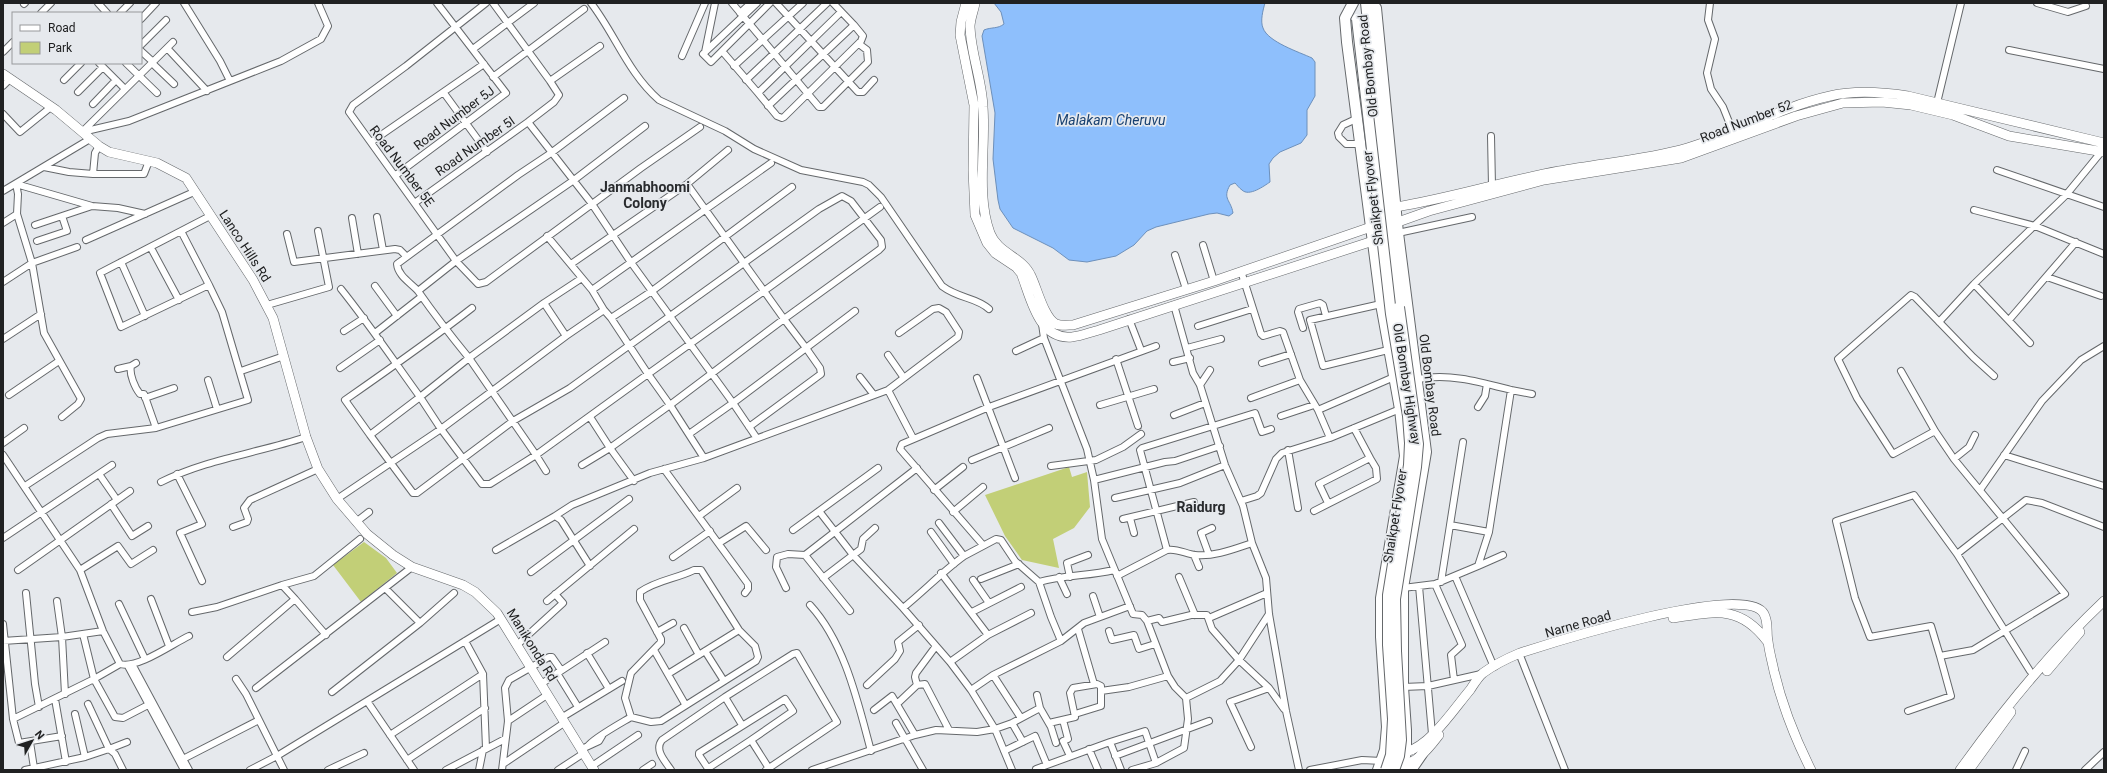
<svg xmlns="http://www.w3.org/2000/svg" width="2107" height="773" viewBox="0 0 2107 773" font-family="Roboto,sans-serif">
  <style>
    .green { fill: #c2cf77 }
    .water { fill: #8ebffc; stroke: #6d90bb }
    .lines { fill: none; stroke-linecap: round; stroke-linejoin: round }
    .street-casing { stroke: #65686b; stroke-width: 8 }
    .secondary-casing { stroke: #65686b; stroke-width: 10 }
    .primary-casing { stroke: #65686b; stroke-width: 12 }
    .street { stroke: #fff; stroke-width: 6 }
    .secondary { stroke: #fff; stroke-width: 9 }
    .primary { stroke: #fff; stroke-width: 10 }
    .primary-bridge-casing { stroke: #65686b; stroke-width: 12; stroke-linecap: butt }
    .primary-bridge { stroke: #fff; stroke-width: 10 }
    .labels { text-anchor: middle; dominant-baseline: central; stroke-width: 3.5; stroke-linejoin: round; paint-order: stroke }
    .street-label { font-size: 13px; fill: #202122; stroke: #e6e9ed }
    .water-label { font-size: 14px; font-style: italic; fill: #184171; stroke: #e6e9ed }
    .neighbourhood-label { font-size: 14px; font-weight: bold; fill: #292b2e; stroke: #e6e9ed }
  </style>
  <rect width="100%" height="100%" fill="#e6e9ed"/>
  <!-- green -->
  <path class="green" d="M1069,467L1072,477L1087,472L1090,507L1074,528L1053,539L1059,568L1022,560L1005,536L985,495Z
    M364,542L386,558L397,573L361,602L333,565Z"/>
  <!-- water -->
  <path class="water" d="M994,3H1265C1263,10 1260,21 1263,28C1268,42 1299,52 1312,58L1315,62V96L1307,110V135L1301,143L1280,152L1273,158L1269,164L1270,182C1264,186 1249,197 1242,190C1239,188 1237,185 1235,183L1230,185C1222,199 1231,200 1233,213L1229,216L1217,213L1209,214L1156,227L1147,231L1134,245L1116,256L1087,262L1069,260L1053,248L1013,228L1000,209L998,200L993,159L995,113L982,36L984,30C991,27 998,29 1004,24L1001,12Z"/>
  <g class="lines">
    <defs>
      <path id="street" d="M98,3L107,13
        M184,3L220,61L230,81
        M486,3L406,66L353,105L349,112L456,261L478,284L486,282L641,168L700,127
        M591,3C615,34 628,73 659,100L725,131L754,149L801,170L863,182L869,185L881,197L942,286C959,299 976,297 989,309
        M732,3L819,107H823L868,62L867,50L859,44
        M757,3L703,54L711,62L770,3
        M776,3L858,92H863L874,80
        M1710,3L1708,20L1715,39L1707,73L1711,89L1723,107L1733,132
        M2037,3L2068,12L2086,6
        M24,4L25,3
        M41,13L51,3
        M120,13L130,3
        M740,13L751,3
        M141,19L156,3
        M141,45L166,20
        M167,48L207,91
        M473,49L534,3
        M2009,50L2104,69
        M141,51L153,62
        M722,51L758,93L841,12
        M3,52L13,42
        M705,52L715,3
        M682,56L705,3
        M99,63L125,89
        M126,63L157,93
        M152,63L174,84
        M734,66L803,3
        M493,77L584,9
        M64,80L81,63
        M746,80L827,3
        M550,81L600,46
        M3,86L10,79
        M78,92L103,67
        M444,93L487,152
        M758,93L777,116L782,118L784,117L861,41L863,36L854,25
        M93,104L116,80
        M768,106L854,25L833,3
        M1936,107L1961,3
        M3,114L20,132L51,107
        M1356,119L1343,125L1338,133L1339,137L1346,144H1360
        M528,122L592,204L630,261L733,403L806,348L784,319L670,405L648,374L536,455L469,358L420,397L441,429L482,484H490L536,455L546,471
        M82,132L129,121L281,61L321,39L328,26L318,3
        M82,132L173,42
        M1491,136L1492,186
        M371,142L484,64
        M44,167L69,172L93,174L95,153L99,146
        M1997,170L2104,207
        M93,174H144L149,161
        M396,175L506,93L437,3
        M687,184L764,291L880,207
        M3,191L90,139
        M416,202L528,122L554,102L559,95L550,81L493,3
        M1974,210L2035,226L2104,254
        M377,217L383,250
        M352,218L358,254
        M3,223L17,214
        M35,225L92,206
        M181,231L209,285
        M1398,233L1472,217
        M287,234L294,262L395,249L400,250L406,256
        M547,236L592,290L604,310L611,318L652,291L792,187
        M86,240L194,192
        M37,241L67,231L62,216
        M1203,245L1214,281
        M151,248L179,300
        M1175,255L1186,289
        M121,262L145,316
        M571,264L687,184L728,150
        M1241,271L1261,334L1263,336L1280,331L1283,332L1300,380L1318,410L1330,438L1400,409
        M2047,277L2101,296
        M3,282L32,263L77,247
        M1974,284L2030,343
        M375,286L397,316
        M341,289C369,324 394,361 420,397L370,435L345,400C388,370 431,340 472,308
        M592,290L771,163
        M418,291L456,261L574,180L645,126
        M544,303L469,358C451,336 434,314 418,291C411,283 398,276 397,264L518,175L551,153L624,98
        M1381,304L1310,320L1323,366L1392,349
        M267,305L329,287L318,231
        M1129,319L1141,350
        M2009,320L2076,242
        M1939,322L1974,284L2066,195L2102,151
        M1198,326L1252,309
        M1303,328L1298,312L1299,309L1320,303L1323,305L1326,316
        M344,331L364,318
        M375,333L421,297
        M566,336L604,310
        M1044,338L1087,449L1094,480L1102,539L1133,614L1142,615L1147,621L1168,676L1175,687L1186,698L1188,719L1184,748L1156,763L1132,770
        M3,339L41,314
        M1187,348L1221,339
        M1016,351L1044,338L1042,324
        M888,355L904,378
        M1116,359L1138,426
        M1173,362L1190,358
        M136,363L131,366C129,374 135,388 140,394H144L156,428
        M1262,363L1291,354
        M340,368L380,340
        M118,369L131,366
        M241,371L284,356
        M1901,371L1935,431L1954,459L2065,594L1973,650L1940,656L1951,696L1908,711
        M860,377L874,395
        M977,378L1015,478
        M208,380L217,409
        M1200,385L1210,370
        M888,390L913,438
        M1511,390L1532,394
        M9,395L59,361
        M145,398L174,388
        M1251,398L1300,380
        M1100,405L1154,389
        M1478,407L1485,396L1487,384
        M1318,410L1394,377
        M1174,415L1205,403
        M1281,416L1314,405
        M62,417L78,404L81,399L44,333L32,263L17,214L18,194L16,184L92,206L118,208L145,214
        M749,427L821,374L820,368L806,348L855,311
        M1935,431L1893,454L1857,398L1838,359L1911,295L1915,297L1973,357L1994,376
        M689,434L733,403L756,437
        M370,435L413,493H417L513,421L570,388L819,209L842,196L851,201L881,240L882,247L879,250L784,319L764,291L648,374L611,318
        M3,443L24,428
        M1288,450L1298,508
        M3,455L80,570L118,546L131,564L153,550
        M2004,455L2104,486
        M1954,459L1969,447L1975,435
        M972,460L1049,428
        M582,465L610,448L590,417
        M1051,466L1096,460L1123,447L1141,434
        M664,469L748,584V589L745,593
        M99,474L117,500
        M177,474L202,524L180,533L202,581
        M1094,480L1165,462L1175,461L1220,446
        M634,481L610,448L670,405L704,458
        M161,482C207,459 258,453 306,437
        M25,486L98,438L107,434L156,428L248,400L222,312L209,285L121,327L100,273L210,216
        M934,490L963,467
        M1980,490L2042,401L2081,360L2104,346
        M1115,498L1180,483L1225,465
        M337,499L441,429L566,336L544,303L582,278
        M1241,501L1257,496L1261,493L1276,459L1282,453L1330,438
        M1328,503L1319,484L1370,458L1354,428
        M111,504L132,536L148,526
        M819,511L853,555L903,608L950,662L971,690L995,729L1012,770
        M1314,511L1377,479L1376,468L1370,458
        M953,512L983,487
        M555,516L572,505L650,473L704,458L888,390L954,340L958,337L959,332L946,312L939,308L933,309L899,333
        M699,516L737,488
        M1130,518L1134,533
        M1123,519L1194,502
        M356,522L369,512
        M939,523L964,556L996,539L1001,540L1015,561L1039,582C1064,575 1089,576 1114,570
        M1450,525L1463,442
        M233,527L247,522L248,519L244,508L250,500L318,469
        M793,530L878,468
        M931,532L954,564
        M3,538L112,465
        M719,543L746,526L766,550
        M1252,543L1266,578L1269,614L1286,711L1299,770
        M983,545L900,449L902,444L989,407L1156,346
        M496,550L555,516L561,520L590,566
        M1167,550C1177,548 1186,554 1195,555C1214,557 1234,549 1252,543L1243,506L1225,465L1200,385L1193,373L1174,305
        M1957,554L2026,500L2042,503L2104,527
        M805,555L850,611
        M1194,555L1199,567
        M1209,555L1201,533L1212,528
        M673,557L710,531
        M1478,566L1503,555
        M18,570L130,491
        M80,570L103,631L120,664C138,669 172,644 189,636
        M694,570H701L739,630L755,646L758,657L756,661L661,721L651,722L631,717L625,698L631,673L661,642V639L640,600V592C657,580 676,579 694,570Z
        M531,572L629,499
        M941,573L988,635L1031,613
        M1117,576L1167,550L1140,450L1142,448L1255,413L1262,432L1271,429
        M1455,576L1494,667
        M1059,577L1067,594
        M1070,577L1067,563L1088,555
        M1179,577L1195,615
        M823,578L861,549L863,539L875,528
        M981,579L1019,564
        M973,580L989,603
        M1441,582L1450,525L1489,532
        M1435,584L1462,645L1451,655L1454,680
        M282,585L314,576L360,539
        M1419,586L1432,734
        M786,588L776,567L777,557L788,554L805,555L917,468
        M1403,588L1435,584L1478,566L1489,532L1511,390C1480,382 1450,373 1418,379
        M386,589L420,623
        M26,593L35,684L39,707
        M1093,596L1100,617
        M151,599L169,646
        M57,601L62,637L65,694
        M547,601L634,529
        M119,604L145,659
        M810,605C845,643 858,703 871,751
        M903,608C924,591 942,572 964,556
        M192,612L217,607L282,585L295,599
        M972,612L1021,587
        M1209,618L1267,593
        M1147,621L1159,618L1162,622L1191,615H1207L1212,629L1239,660L1269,688L1284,709
        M3,624L13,719L19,743L62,736
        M684,628L699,655
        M1078,629L1094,684
        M1109,631L1112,640L1134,635L1139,649L1155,644
        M657,632L673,623
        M83,634L94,679L115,717L123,718L148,705
        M3,641L62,637L103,631
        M465,641L483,674L486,748
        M1061,641L1084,623L1130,606
        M517,645L563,603L555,594
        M654,650L685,704
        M705,651L724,681
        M587,653L609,689
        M1940,656L1931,626L1870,637L1855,598L1836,521L1914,495L1957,554L2030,671
        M227,657L295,599L326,635
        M1521,658L1565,770
        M950,662L988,635
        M132,664L189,770
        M128,666L184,770
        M557,673L578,707
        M668,674L739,630
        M993,675L1021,718
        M236,679L246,694L277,756L250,770
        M541,684L605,642
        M867,685L895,659L900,651L898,642L919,625
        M917,685L925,684L949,730
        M1403,687L1428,686L1481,674
        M256,688L412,567
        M971,690L993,675L1061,641L1051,617L1039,582
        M332,692L420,623L454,593
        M1037,695L1040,708
        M1186,698L1220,681L1239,660L1269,614
        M55,699L66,762
        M367,701L414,770
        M898,703L917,685L915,677L916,673L936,646
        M88,704L109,749L127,742
        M874,710L892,696L915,735
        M75,714L85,757
        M1075,714L1101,706V691
        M561,718L622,681
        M13,719L94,679L120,664
        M1063,720L1068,739L1063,741L1070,756
        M508,721L547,695
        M896,723L923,770
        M1012,723L1023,742
        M1049,723L1075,717L1070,693L1073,688L1097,684L1101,686V691L1129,687L1168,676
        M742,725L725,697L793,654L797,653L837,722L766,770
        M390,735L483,674
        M751,740L710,767H707L699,755V753L785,699L793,711L751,740L770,770
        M30,742L34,768
        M1110,742L1121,770
        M588,746C592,739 621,723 631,717
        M586,747L599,741L602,736
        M1251,747L1230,702L1269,688
        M1089,749L1098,770
        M1004,751L1035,736L1047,765
        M1115,756L1209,721
        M183,759L259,720
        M407,760L485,708
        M503,764L564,723
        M592,766L638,735
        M1036,769L1110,742L1145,731L1156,763
        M25,770L85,757L109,749L115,754L123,770
        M284,770L277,756L501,619
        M328,770L364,753
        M446,770L505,739
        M479,770L483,750
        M502,770L508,721L505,688L509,680L549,657H552L561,670
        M558,770L584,753
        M643,770L652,764
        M671,770C665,761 654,750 662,740L725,697
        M812,770L915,735L936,730L977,732L995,729L1012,723L1040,708L1051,727L1056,743
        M1310,770L1362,760L1382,761
        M2016,770L2025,751
        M2085,770L2104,752"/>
      <path id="secondary" d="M966,3L961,22L960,35L974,105L973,170L975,215L987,243L995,253L1016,267L1021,273C1031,298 1038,340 1072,337C1081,336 1091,332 1099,330L1373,241
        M975,3C974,10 970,19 970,27C971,54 982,80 983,107C986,147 976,196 990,233C998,254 1022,256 1031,276C1037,288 1044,318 1056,324C1061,326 1068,325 1073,325L1214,281L1371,227
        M3,74L56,110L99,146L109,152L157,163L186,178L253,280L273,318L306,437L318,469L337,499L367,534L393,555L412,567L463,585L475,592L497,613L594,770
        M1396,207C1451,198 1504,181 1559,171C1601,163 1645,160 1687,148C1735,134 1780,107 1830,96C1855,90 1882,92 1908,96L2104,143
        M1398,222L1429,211L1544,180L1681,158L1796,116L1843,103L1882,102L1911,105L1953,115L2009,136L2104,152
        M1673,618C1714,612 1739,604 1767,641
        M2047,671L2080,632
        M1406,752C1431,745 1453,710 1470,690C1474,684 1478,677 1483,673C1494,665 1508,658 1520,653C1554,642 1747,581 1764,614C1769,623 1766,633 1768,641C1769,651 1772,661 1774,671C1782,705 1795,738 1811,770
        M1397,764C1415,767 1429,748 1439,735
        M1960,770C2003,710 2050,652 2104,601
        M1969,770L2011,712"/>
      <path id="primary" d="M1353,3L1345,18L1347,42L1371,227L1381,304L1400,409L1405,456L1381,598V637L1387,727L1385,750L1378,770
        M1366,3L1399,307
        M1372,3L1376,8L1398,233L1426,452L1403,588V687L1406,730V752L1402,770
        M1411,770L1422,754"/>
    </defs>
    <!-- street casing -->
    <use href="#street" class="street-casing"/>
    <!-- secondary casing -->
    <use href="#secondary" class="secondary-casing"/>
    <!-- primary casing -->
    <use href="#primary" class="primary-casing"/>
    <!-- street -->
    <use href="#street" class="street"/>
    <!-- secondary -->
    <use href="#secondary" class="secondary"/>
    <!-- primary -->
    <use href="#primary" class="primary"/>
    <defs>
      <path id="primary-bridge" d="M1357,19L1391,314L1408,416L1410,443L1409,465L1388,595V645L1393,719L1391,755L1386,770
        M1394,770L1399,756L1401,740L1396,651L1395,599L1416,467L1418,444L1399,307"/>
    </defs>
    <!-- primary-bridge casing -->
    <use href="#primary-bridge" class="primary-bridge-casing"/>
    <!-- primary-bridge -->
    <use href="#primary-bridge" class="primary-bridge"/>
  </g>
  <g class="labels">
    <!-- street labels -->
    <g class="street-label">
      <text transform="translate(1368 66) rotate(-96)">Old Bombay Road</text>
      <text transform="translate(454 118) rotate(-37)">Road Number 5J</text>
      <text transform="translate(1746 121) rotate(-21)">Road Number 52</text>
      <text transform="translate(475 146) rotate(-35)">Road Number 5I</text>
      <text transform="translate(402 166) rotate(53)">Road Number 5E</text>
      <text transform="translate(1373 198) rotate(-97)">Shaikpet Flyover</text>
      <text transform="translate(245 246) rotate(57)">Lanco Hills Rd</text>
      <text transform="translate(1407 384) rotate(81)">Old Bombay Highway</text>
      <text transform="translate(1430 385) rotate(83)">Old Bombay Road</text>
      <text transform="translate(1395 516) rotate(-81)">Shaikpet Flyover</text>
      <text transform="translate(1578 624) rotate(-16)">Narne Road</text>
      <text transform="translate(532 645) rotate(58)">Manikonda Rd</text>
    </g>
    <!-- water labels -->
    <g class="water-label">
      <text x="1111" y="120">Malakam Cheruvu</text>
    </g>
    <!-- neighbourhood labels -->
    <g class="neighbourhood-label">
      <text x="645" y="187">Janmabhoomi<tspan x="645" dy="16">Colony</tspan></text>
      <text x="1201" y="507">Raidurg</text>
    </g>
  </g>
  <!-- border -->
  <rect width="2107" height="773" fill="none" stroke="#202122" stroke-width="8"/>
  <!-- legend -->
  <rect x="12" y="12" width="130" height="52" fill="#e6e9ed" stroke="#97999c"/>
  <rect x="20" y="25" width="20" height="6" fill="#ffffff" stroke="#97999c"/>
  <text x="48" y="32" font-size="12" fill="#202122">Road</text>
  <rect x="20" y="42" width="20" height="12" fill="#c2cf77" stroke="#97999c"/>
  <text x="48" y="52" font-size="12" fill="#202122">Park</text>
  <!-- north arrow -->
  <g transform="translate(32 741) rotate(51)" stroke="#e6e9ed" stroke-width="3" paint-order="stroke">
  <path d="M0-3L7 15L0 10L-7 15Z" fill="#202122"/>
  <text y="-6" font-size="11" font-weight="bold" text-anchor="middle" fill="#202122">N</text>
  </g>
</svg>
